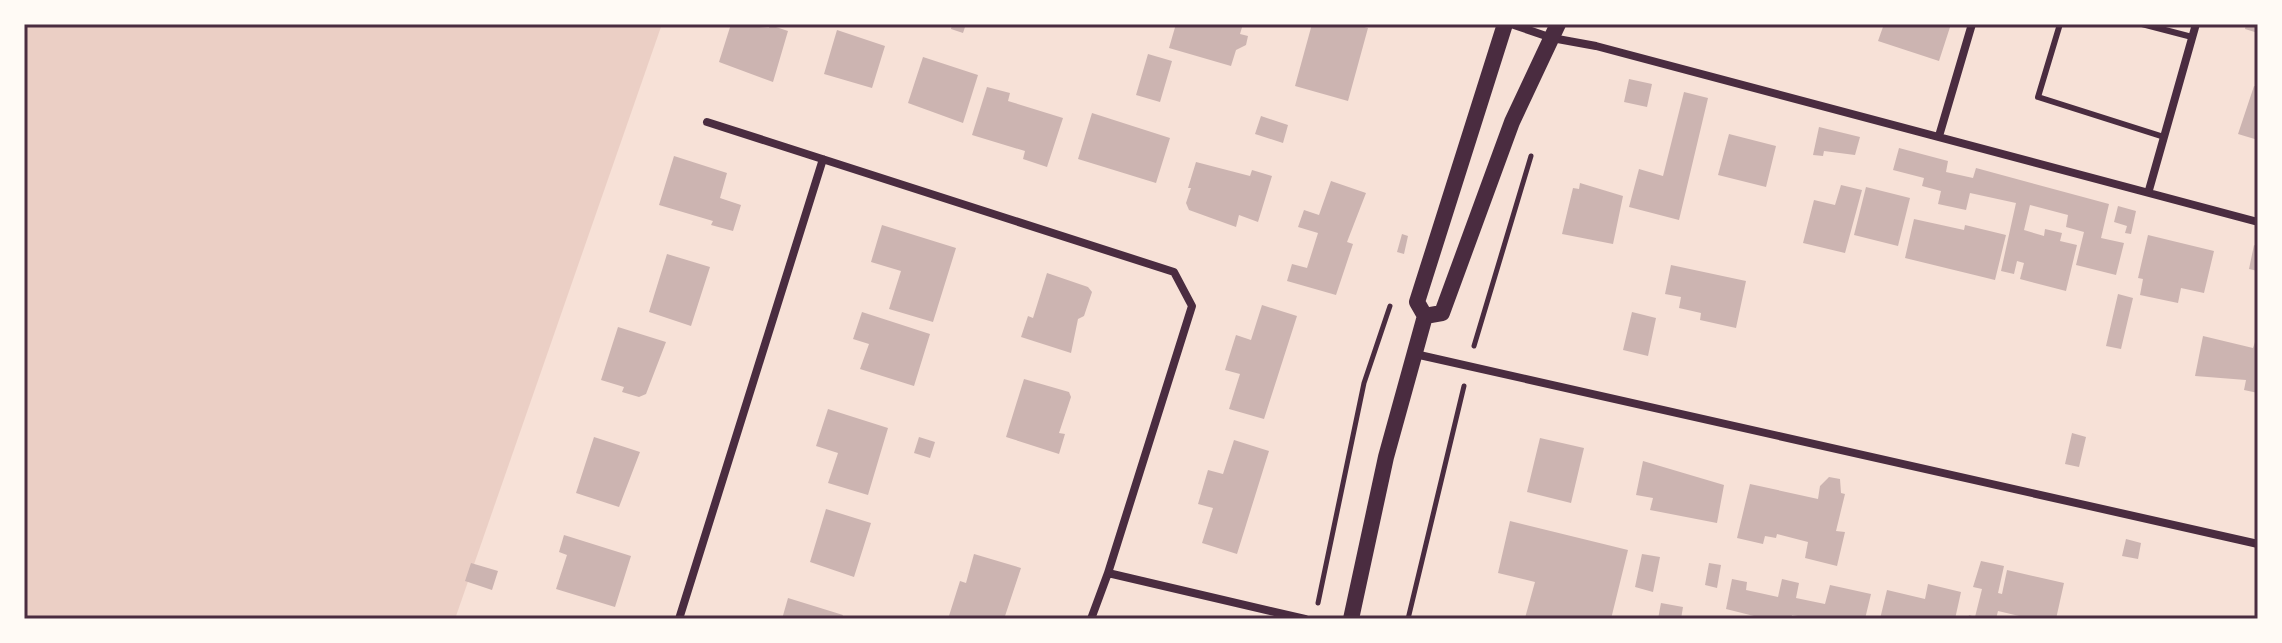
<svg xmlns="http://www.w3.org/2000/svg" width="2282" height="643" viewBox="0 0 2282 643" font-family="Raleway,sans-serif">
  <style>
    .green { fill: #ebcfc5 }
    .building { fill: #ccb4b1 }
    .lines { fill: none; stroke-linecap: round; stroke-linejoin: round }
    .path { stroke: #4a2c40; stroke-width: 5 }
    .service { stroke: #4a2c40; stroke-width: 6 }
    .minor { stroke: #4a2c40; stroke-width: 8 }
    .secondary { stroke: #4a2c40; stroke-width: 16 }
    .neatline { fill: none; stroke: #4a2c40; stroke-width: 3 }
  </style>
  <rect width="100%" height="100%" fill="#f7e1d7"/>
  <!-- green -->
  <path class="green" d="M24,24H662L455,619H24Z"/>
  <!-- building -->
  <path class="building" d="M731,24L769,28L770,25L788,31L773,82L719,62Z
    M952,24H966L963,33L951,29Z
    M1176,24H1243L1240,34L1248,36L1246,45L1236,50L1231,66L1169,48Z
    M1312,24H1353L1368,28L1348,101L1295,86Z
    M1884,24H1951L1939,61L1878,41Z
    M2246,24H2258V33L2245,29Z
    M837,30L885,46L872,88L824,74Z
    M1148,54L1172,61L1160,102L1136,95Z
    M923,57L978,75L963,123L908,103Z
    M1629,79L1652,84L1647,107L1624,102Z
    M2254,86L2258,87V140L2238,134Z
    M987,87L1010,93L1008,101L1063,118L1047,167L1023,159L1025,151L972,135Z
    M1684,92L1708,98L1679,220L1629,207L1639,169L1663,176Z
    M1092,113L1170,138L1156,183L1078,159Z
    M1261,116L1288,125L1283,143L1255,134Z
    M1819,127L1860,137L1855,155L1824,151L1823,156L1813,155Z
    M1729,134L1776,146L1766,187L1718,175Z
    M1899,148L1948,161L1946,172L1973,178L1976,168L2109,204L2101,238L2124,243L2116,275L2076,265L2084,232L2066,227L2068,215L2030,205L2024,230L2044,236L2045,229L2062,233L2060,241L2077,245L2066,291L2020,279L2024,263L2017,261L2014,274L2001,271L2016,203L1970,193L1966,210L1938,204L1941,191L1922,186L1924,178L1893,170Z
    M674,156L727,173L720,198L741,205L733,231L711,225L713,221L659,205Z
    M1196,162L1250,176L1252,170L1272,176L1258,222L1239,215L1236,227L1189,210L1186,203L1191,188H1188Z
    M1331,181L1366,193L1347,242L1353,244L1336,295L1287,281L1292,264L1307,268L1318,233L1298,227L1304,210L1319,215Z
    M1580,183L1623,196L1613,244L1562,234L1573,188L1579,189Z
    M1841,185L1862,190L1845,253L1803,243L1814,200L1835,205Z
    M1866,187L1910,198L1898,246L1854,235Z
    M2118,206L2136,211L2131,234L2125,233L2127,226L2114,222Z
    M1914,219L1964,230L1965,225L2006,235L1995,280L1905,258Z
    M882,225L956,248L933,322L889,309L901,271L871,262Z
    M1402,234L1408,236L1404,254L1397,252Z
    M2148,235L2214,251L2204,293L2181,288L2178,303L2140,295L2143,279L2138,278Z
    M2254,245L2258,247V271L2249,269Z
    M667,254L710,267L691,326L649,312Z
    M1671,265L1746,281L1736,328L1700,320L1701,313L1679,308L1681,297L1665,294Z
    M1047,273L1088,287L1092,292L1084,316L1078,319L1071,353L1021,337L1028,316L1033,318Z
    M2118,294L2133,298L2121,349L2106,346Z
    M1262,305L1297,316L1264,419L1229,409L1240,374L1225,370L1236,335L1251,340Z
    M862,312L930,334L914,386L860,369L869,344L853,339Z
    M1632,312L1656,318L1648,356L1623,350Z
    M618,327L666,342L646,394L639,397L622,392L624,387L601,380Z
    M2258,333V393L2244,390L2246,380L2195,376L2203,336L2253,348Z
    M1024,379L1069,392L1071,397L1059,433L1065,434L1059,454L1006,437Z
    M828,409L888,428L868,495L828,483L838,453L816,446Z
    M2072,433L2086,437L2079,467L2065,464Z
    M594,437L640,452L619,507L576,493Z
    M919,437L935,442L930,458L914,453Z
    M1540,438L1584,448L1571,503L1527,492Z
    M1234,440L1269,451L1237,554L1202,543L1213,508L1198,504L1208,470L1223,474Z
    M1643,461L1724,485L1717,523L1650,510L1653,498L1636,495Z
    M1829,477L1840,479L1841,493L1845,494L1836,531L1845,532L1837,566L1805,558L1808,542L1777,534L1776,538L1765,536L1763,544L1737,538L1750,484L1818,499L1820,486Z
    M826,509L871,523L854,577L810,562Z
    M1510,521L1628,550L1611,619L1525,618L1535,582L1498,573Z
    M564,535L631,556L615,607L556,589L567,555L559,552Z
    M2126,539L2141,543L2138,559L2122,556Z
    M974,554L1021,568L1004,619H948L960,581L966,583Z
    M1642,554L1660,557L1653,592L1635,587Z
    M1981,561L2004,566L1998,593L2002,594L2007,570L2064,583L2056,619H2032L1998,611L1996,619H1968L1969,615L1975,617L1982,589L1973,587Z
    M471,563L498,571L492,590L465,581Z
    M1709,563L1721,565L1717,588L1705,585Z
    M1732,579L1747,582L1746,590L1778,597L1782,579L1799,583L1796,598L1825,604L1830,585L1871,594L1865,619H1798V616L1792,615L1791,619H1766L1726,609Z
    M1928,584L1961,592L1955,619H1880L1887,590L1925,599Z
    M788,598L843,615L841,619H782Z
    M1661,603L1683,607L1681,619H1658Z"/>
  <g class="lines">
    <!-- path -->
    <path class="path" d="M1474,346L1531,156
      M1318,603L1364,383L1390,306
      M1408,619L1464,386"/>
    <!-- service -->
    <path class="service" d="M2060,24L2038,97L2164,137
      M2142,24L2192,37"/>
    <!-- minor -->
    <path class="minor" d="M1511,24L1552,38L1596,46L2258,222
      M707,122L1174,272L1192,306L1108,573L1305,619
      M1939,136L1972,24
      M2149,190L2196,24
      M1415,354L2258,544
      M679,619L823,159
      M1091,619L1108,573"/>
    <!-- secondary -->
    <path class="secondary" d="M1425,316L1442,313L1512,122L1558,24
      M1351,619L1386,457L1425,316L1417,302L1505,24"/>
  </g>
  <!-- border -->
  <rect width="2282" height="643" fill="none" stroke="#fffaf5" stroke-width="52"/>
  <rect x="26" y="26" width="2230" height="591" class="neatline"/>
</svg>
